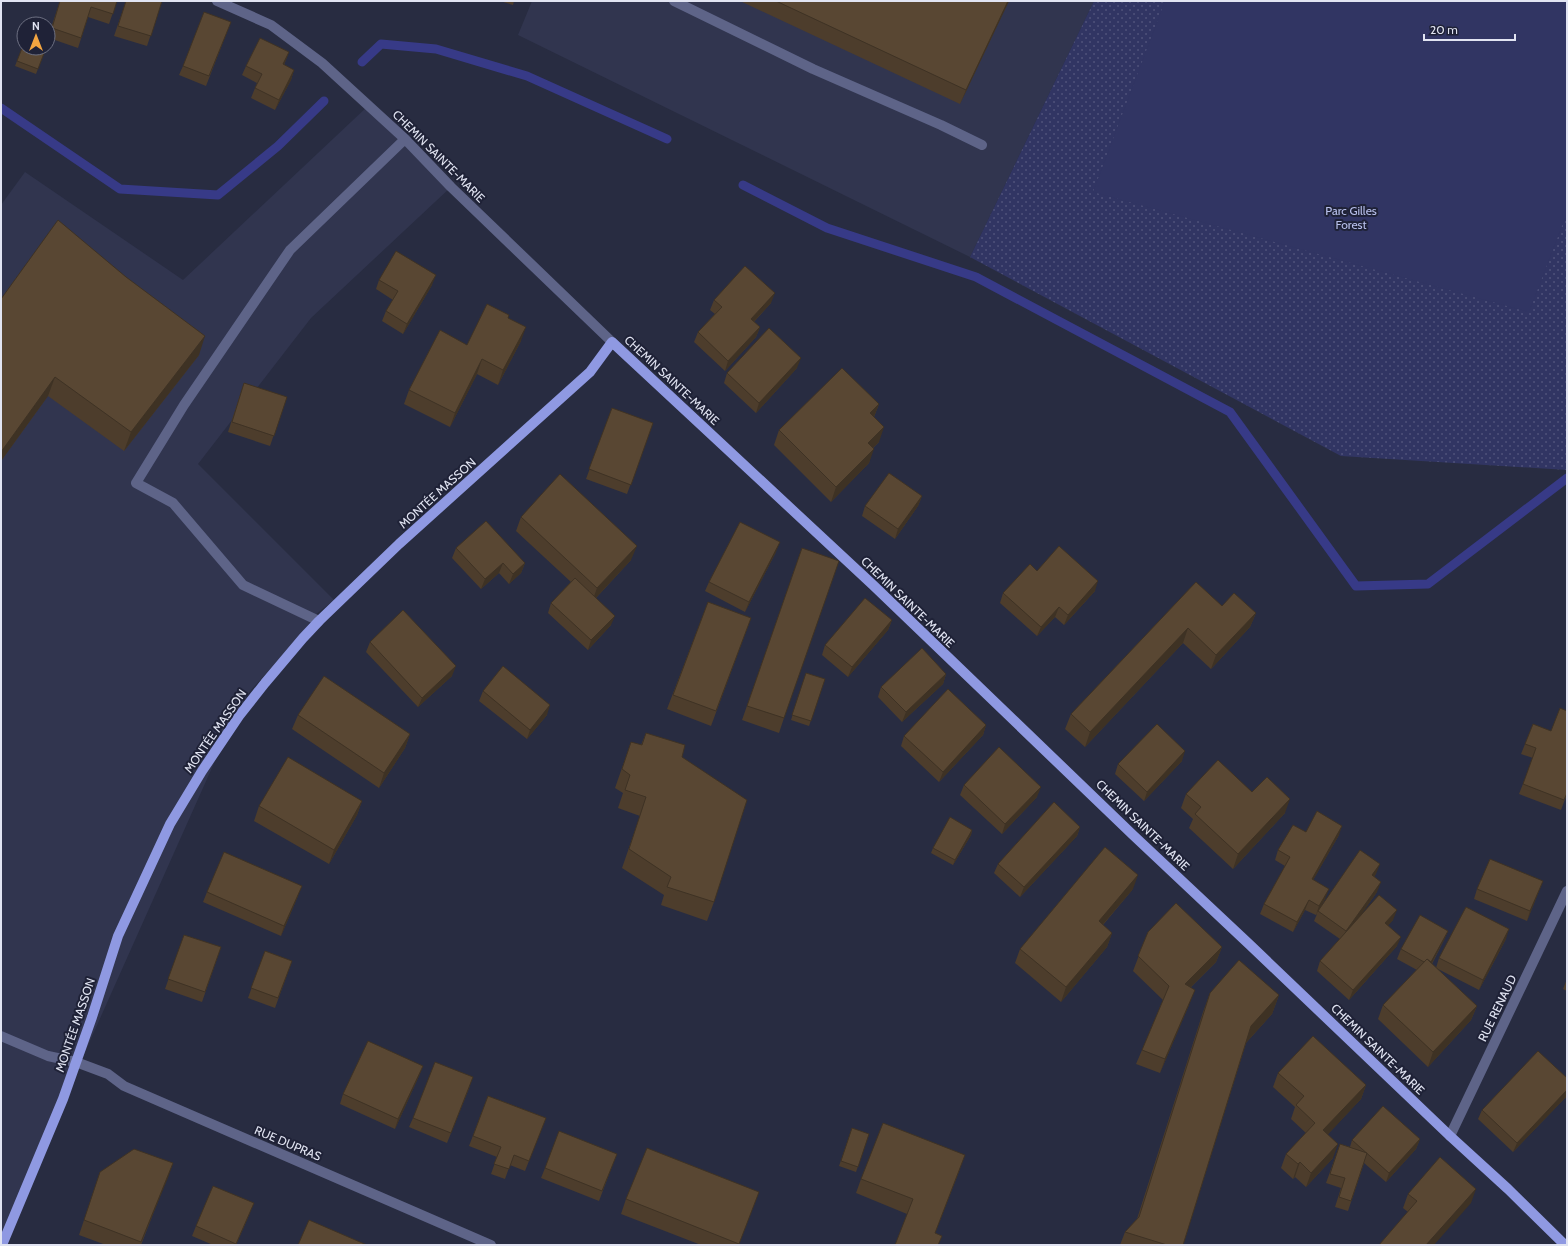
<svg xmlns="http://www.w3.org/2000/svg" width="1568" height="1246" viewBox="0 0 1568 1246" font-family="Cabin,sans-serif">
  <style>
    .built { fill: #31354f }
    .park { fill: url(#park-dots) }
    .pitch { fill: #313563 }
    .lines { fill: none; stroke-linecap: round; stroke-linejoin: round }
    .stream { stroke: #373a87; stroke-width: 9 }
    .minor { stroke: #5e6488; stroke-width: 10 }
    .major { stroke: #8f99e2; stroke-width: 10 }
    .wall { fill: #4d3d2c }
    .shaded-wall { fill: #3e3224 }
    .building { fill: #594733; stroke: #3e3224 }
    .labels { text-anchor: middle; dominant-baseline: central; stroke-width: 4; stroke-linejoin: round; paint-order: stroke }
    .street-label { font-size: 12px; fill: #e1e4f2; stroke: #1f2237 }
    .park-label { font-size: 12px; fill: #b8c0ec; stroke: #1f2237 }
  </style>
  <defs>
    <pattern id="park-dots" width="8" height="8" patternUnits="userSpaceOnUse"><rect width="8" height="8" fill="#313563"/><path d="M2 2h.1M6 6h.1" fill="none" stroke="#4f527a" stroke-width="1.8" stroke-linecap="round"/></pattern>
  </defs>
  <rect width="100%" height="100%" fill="#282c41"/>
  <!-- built -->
  <path class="built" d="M532,1H1094L970,257L518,35Z
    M369,105L451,187L311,318L198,464L334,600L315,615L301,635L251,690L236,714L77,1070L1,1245V205L25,172L183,280Z"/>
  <!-- park -->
  <path class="park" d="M1094,1H1567V470L1341,456L970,257Z"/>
  <!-- pitch -->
  <path class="pitch" d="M1165,1H1567V213L1529,312L1093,192Z"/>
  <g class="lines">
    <!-- stream -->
    <path class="stream" d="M362,62L381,44L436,49L527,76L667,139
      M1,108L120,189L218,195L278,146L324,101
      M743,185L827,228L976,277L1230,412L1356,586L1428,584L1567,478"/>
    <!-- minor -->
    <path class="minor" d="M217,1L271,25L322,63L405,139L451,187L612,342
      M674,1L813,69L941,125L982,145
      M319,621L243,585L173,503L136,483L184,405L290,250L405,139
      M1,1036L48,1056L76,1062L108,1074L124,1086L491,1245
      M1450,1136L1567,891"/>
    <!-- major -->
    <path class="major" d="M2,1245L63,1099L92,1017L118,936L170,824L202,771L239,716L265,683L303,638L319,621L399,544L590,372L612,342L873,585L1133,835L1250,945L1450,1136L1508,1189L1565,1245"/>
  </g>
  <!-- wall -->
  <path class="wall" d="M60,1H117L109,24L88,17L78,48L49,38V34Z
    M126,1H162L147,46L114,36Z
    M500,1H514L513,5Z
    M740,1H1009L960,104Z
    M227,32L206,86L179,75L183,66Z
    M24,43L46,48L36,74L15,66Z
    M289,52L284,65L294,70L291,80L275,110L251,98L257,83L242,75L246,66Z
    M379,280L432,285L403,334L382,321L386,311L393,300L376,289Z
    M1,299L199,355L124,451L48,396L1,461Z
    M714,300L771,303L754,322L760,327L756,337L725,371L694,342L698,332L715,314L710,310Z
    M508,318L521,341L498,385L477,374L450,427L404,404L409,390L467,345Z
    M797,368L756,413L724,383L727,373Z
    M244,383L287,397L270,446L228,432Z
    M879,404L874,417L879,442L873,448L869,463L831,502L774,445L779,430Z
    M612,408L653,423L627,494L586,479Z
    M922,496L918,506L895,539L862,516L865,506Z
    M521,517L631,560L596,598L611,625L588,650L548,613L551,603L571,582L516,531Z
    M456,548L525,563L521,573L509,584L499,573L481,589L452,558Z
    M802,548L784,718L779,733L742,720Z
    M776,552L745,612L705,591L709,582Z
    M1037,571L1095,591L1064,625L1055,617L1037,636L1000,603L1003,593Z
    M1196,582L1222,606L1256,613L1250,627L1211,669L1183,643L1085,747L1065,729L1071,714Z
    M708,602L751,618L711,726L667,709Z
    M892,620L888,630L848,677L822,655L825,645Z
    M370,642L452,676L418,707L366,652Z
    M806,673L825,679L809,726L791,720Z
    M946,674L943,684L902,722L878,697L881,687Z
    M483,691L547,715L527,739L479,701Z
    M298,715L410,734L405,748L379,788L292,729Z
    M1533,724L1567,794L1561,810L1519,794L1533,758L1521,754Z
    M986,725L983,735L939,782L901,746L904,736Z
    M646,733L682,757L714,902L707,921L661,905L664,895L622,868L640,816L618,808L623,793L615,788L631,742L641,745Z
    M1182,761L1144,801L1115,774L1118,764Z
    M964,785L1037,797L1002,834L960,795Z
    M1252,792L1285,813L1233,869L1189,828L1193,819L1181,808L1186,794Z
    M362,801L357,815L329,864L254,821L259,806Z
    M1080,827L1077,836L1020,897L994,873L998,864Z
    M972,830L971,835L953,865L931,853L933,848Z
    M1306,832L1339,835L1313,880L1325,899L1321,906L1376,874L1374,877L1377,892L1360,916L1393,920L1388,925L1397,946L1349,1000L1317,971L1320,961L1340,939L1314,921L1317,914L1316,915L1305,910L1293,932L1260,914L1264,904L1285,866L1275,860L1278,850Z
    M1543,881L1527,921L1474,899L1477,889Z
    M1133,889L1103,925L1112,933L1107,947L1061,1002L1015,963L1020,949Z
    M207,892L298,896L281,936L203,902Z
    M1448,931L1444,940L1432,964L1436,968L1439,958L1506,939L1479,990L1436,968L1477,1006L1471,1020L1428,1067L1378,1019L1383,1005L1417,970L1397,959L1401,949Z
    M1148,932L1222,947L1216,962L1190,988L1189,1005L1160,1073L1136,1064L1142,1050L1163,1000L1133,971Z
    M184,935L221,947L202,1002L165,989Z
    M265,951L292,961L275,1008L248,998Z
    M1567,979V991L1563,989Z
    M1210,993L1279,995L1272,1014L1246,1043L1183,1245H1120L1125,1232L1137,1219L1203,1012Z
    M423,1066L419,1076L395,1129L340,1104L343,1094Z
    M1278,1073L1366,1085L1361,1099L1328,1134L1333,1158L1306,1187L1295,1177L1293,1179L1281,1168L1286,1154L1306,1133L1291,1119L1295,1107L1273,1087Z
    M1567,1078V1096L1513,1152L1478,1119L1482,1110Z
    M470,1086L447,1143L409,1127L413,1118Z
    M488,1096L546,1118L525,1171L510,1165L505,1179L491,1174L497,1157L469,1146Z
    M852,1128L869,1134L856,1172L839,1166Z
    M1420,1139L1416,1149L1386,1182L1364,1163L1348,1211L1335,1207L1341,1188L1326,1183L1340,1144L1350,1147L1352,1140Z
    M173,1163L141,1245H106L79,1235L100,1172Z
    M613,1164L599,1201L541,1178L545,1168Z
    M960,1169L935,1233L907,1214L856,1193L861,1179Z
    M759,1192L738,1245H701L621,1214L626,1199Z
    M1408,1194L1471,1203L1408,1212L1403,1208Z
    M250,1213L236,1245H213L192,1236L196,1226Z"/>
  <!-- shaded-wall -->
  <path class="shaded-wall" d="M1008,1H1009L960,104L966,90Z
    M289,52L285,62L279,74L283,64Z
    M294,70L291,80L275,110L279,100Z
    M436,275L432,285L403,334L407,324Z
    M775,293L771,303L747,329L751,319Z
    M526,327L521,341L498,385L503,370Z
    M760,327L756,337L725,371L728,361Z
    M205,336L199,355L124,451L131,432Z
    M801,358L797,368L756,413L759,403Z
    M482,359L477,374L450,427L455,413Z
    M55,377L48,396L1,461V452Z
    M879,404L873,419L870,413Z
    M884,427L879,442L863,457L868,443Z
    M874,449L869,463L831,502L836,487Z
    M922,496L918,506L895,539L898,529Z
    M780,542L776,552L745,612L749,602Z
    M637,546L631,560L592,602L597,588Z
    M503,563L499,573L481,589L485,579Z
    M525,563L521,573L509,584L513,574Z
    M1098,581L1095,591L1064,625L1068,615Z
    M1059,607L1055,617L1037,636L1041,627Z
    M1256,613L1250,627L1211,669L1216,655Z
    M615,616L611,625L588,650L591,640Z
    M892,620L888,630L848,677L852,667Z
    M1188,628L1183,643L1085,747L1090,732Z
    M456,666L452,676L418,707L422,698Z
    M946,674L943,684L902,722L906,712Z
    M550,705L547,715L527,739L530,730Z
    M986,725L983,735L939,782L943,772Z
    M410,734L405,748L379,788L384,773Z
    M1185,751L1182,761L1144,801L1147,792Z
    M1041,787L1037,797L1002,834L1005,824Z
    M1290,799L1285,813L1233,869L1238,854Z
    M362,801L357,815L329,864L334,850Z
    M1342,826L1339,835L1308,889L1312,879Z
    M1080,827L1077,836L1020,897L1024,887Z
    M972,830L971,835L953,865L955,860Z
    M1380,864L1376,874L1368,885L1372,875Z
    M1138,875L1133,889L1093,936L1099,921Z
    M1543,881L1527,921L1530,911Z
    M1381,882L1377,892L1343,941L1346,931Z
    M302,886L298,896L281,936L284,926Z
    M1329,889L1325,899L1318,912V911L1316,915L1319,906Z
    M1309,900L1305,910L1293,932L1297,922Z
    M1397,910L1393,920L1382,933L1385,923Z
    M1509,929L1506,939L1479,990L1483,980Z
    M1448,931L1444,940L1426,974L1429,965Z
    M1112,933L1107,947L1061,1002L1066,987Z
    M1401,937L1397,946L1349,1000L1353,990Z
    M1222,947L1216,962L1179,999L1185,984Z
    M1195,990L1189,1005L1160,1073L1165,1059Z
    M1279,995L1272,1014L1244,1045L1251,1026Z
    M1477,1006L1471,1020L1428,1067L1433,1052Z
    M423,1066L419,1076L395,1129L398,1119Z
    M1366,1085L1361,1099L1318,1145L1323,1130Z
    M1567,1090V1096L1513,1152L1517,1143Z
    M1420,1139L1416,1149L1386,1182L1389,1173Z
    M1338,1144L1333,1158L1306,1187L1311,1173Z
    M1300,1162L1295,1177L1293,1179L1298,1164Z
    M173,1163L168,1178L140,1245L141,1242Z
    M1476,1189L1471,1203L1434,1245H1426Z"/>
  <!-- building -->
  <path class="building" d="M60,1H117L113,14L91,7L81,38L52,28Z
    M126,1H162L151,36L118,26Z
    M776,1H1008L966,90Z
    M204,12L231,22L209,76L183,66Z
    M48,33L51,34L48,42Z
    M260,38L289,52L283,64L294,70L279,100L255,88L262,74L246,66Z
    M24,43V48H46L38,69L17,61Z
    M58,220L126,277L205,336L131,432L55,377L1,452V299Z
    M396,251L436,275L407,324L386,311L398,291L379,280Z
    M745,266L775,293L751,319L760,327L728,361L698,332L722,307L714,300Z
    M487,304L509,315L508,318L526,327L503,370L482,359L455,413L409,390L440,330L467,345Z
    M769,328L801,358L759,403L727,373Z
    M842,368L879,404L870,413L884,427L868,443L874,449L836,487L779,430Z
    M244,383L287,397L274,436L232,422Z
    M612,408L653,423L631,485L589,469Z
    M889,473L922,496L898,529L865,506Z
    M560,474L637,546L597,588L521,517Z
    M486,521L525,563L513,574L503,563L485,579L456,548Z
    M740,522L780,542L749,602L709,582Z
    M1059,546L1098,581L1068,615L1059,607L1041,627L1003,593L1030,564L1037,571Z
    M802,548L839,561L784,718L747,706Z
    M575,578L615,616L591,640L551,603Z
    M1196,582L1222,606L1234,593L1256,613L1216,655L1188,628L1090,732L1071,714Z
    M865,598L892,620L852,667L825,645Z
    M708,602L751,618L716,711L673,695Z
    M403,610L456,666L422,698L370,642Z
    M922,648L946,674L906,712L881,687Z
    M503,666L550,705L530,730L483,691Z
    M806,673L825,679L811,721L792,715Z
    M324,676L410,734L384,773L298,715Z
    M948,689L986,725L943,772L904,736Z
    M1560,708L1567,711V793L1564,800L1523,784L1536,748L1525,744L1533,724L1551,731Z
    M1157,724L1185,751L1147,792L1118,764Z
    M646,733L685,745L682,757L747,800L714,902L667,887L671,877L629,849L646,797L625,790L630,775L622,769L631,742L642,745Z
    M999,747L1041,787L1005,824L964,785Z
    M288,757L362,801L334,850L259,806Z
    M1218,760L1252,792L1267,777L1290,799L1238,854L1195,814L1201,807L1186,794Z
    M1054,802L1080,827L1024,887L998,864Z
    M1317,811L1342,826L1312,879L1329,889L1319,906L1309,900L1297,922L1264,904L1290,857L1278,850L1293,825L1306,832Z
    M950,817L972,830L955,860L933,848Z
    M1105,847L1138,875L1099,921L1112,933L1066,987L1020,949Z
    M1360,850L1380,864L1372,875L1381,882L1346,931L1318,911Z
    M224,852L302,886L284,926L207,892Z
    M1490,859L1543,881L1530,911L1477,889Z
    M1379,895L1397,910L1385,923L1401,937L1353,990L1320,961Z
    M1176,903L1222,947L1185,984L1195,990L1165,1059L1142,1050L1169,986L1138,956L1148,932Z
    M1466,907L1509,929L1483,980L1439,958Z
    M1420,915L1448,931L1431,962L1427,959L1424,962L1401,949Z
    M184,935L221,947L205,992L168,979Z
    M265,951L292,961L278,998L251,988Z
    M1427,959L1477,1006L1433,1052L1383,1005Z
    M1239,960L1279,995L1251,1026L1183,1245H1167L1125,1232L1139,1217L1210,993Z
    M1313,1036L1366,1085L1323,1130L1338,1144L1311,1173L1300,1162L1298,1164L1286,1154L1315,1123L1296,1105L1304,1096L1278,1073Z
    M368,1041L423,1066L398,1119L343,1094Z
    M1538,1051L1567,1078V1090L1517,1143L1482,1110Z
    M435,1062L473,1077L451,1133L413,1118Z
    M488,1096L546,1118L529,1161L514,1155L509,1169L494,1164L501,1147L473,1136Z
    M1383,1106L1420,1139L1389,1173L1352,1140Z
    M883,1123L965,1155L935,1233L942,1236L938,1245H895L913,1199L861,1179Z
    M852,1128L869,1134L858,1167L841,1161Z
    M559,1131L617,1154L602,1191L545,1168Z
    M1340,1144L1367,1153L1351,1201L1339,1197L1345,1178L1330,1174Z
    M647,1148L759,1192L739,1244L626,1199Z
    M134,1149L173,1163L141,1242L84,1220L100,1172Z
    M1440,1157L1476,1189L1426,1245H1379L1417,1201L1408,1194Z
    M213,1186L254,1203L236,1244L196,1226Z
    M309,1220L367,1245H298Z"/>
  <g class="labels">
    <!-- street labels -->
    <g class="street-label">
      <text transform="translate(439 156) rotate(45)">CHEMIN SAINTE-MARIE</text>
      <text transform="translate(672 380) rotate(43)">CHEMIN SAINTE-MARIE</text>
      <text transform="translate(437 493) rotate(-42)">MONTÉE MASSON</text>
      <text transform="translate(908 602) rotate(44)">CHEMIN SAINTE-MARIE</text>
      <text transform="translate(215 731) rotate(-55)">MONTÉE MASSON</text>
      <text transform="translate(1143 825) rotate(44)">CHEMIN SAINTE-MARIE</text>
      <text transform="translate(1497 1008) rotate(-64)">RUE RENAUD</text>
      <text transform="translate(75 1025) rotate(-71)">MONTÉE MASSON</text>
      <text transform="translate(1378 1049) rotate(44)">CHEMIN SAINTE-MARIE</text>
      <text transform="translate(288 1143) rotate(23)">RUE DUPRAS</text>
    </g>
    <!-- park labels -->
    <g class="park-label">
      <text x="1351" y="210">Parc Gilles<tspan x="1351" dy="14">Forest</tspan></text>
    </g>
  </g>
  <!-- border -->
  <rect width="1568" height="1246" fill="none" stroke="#e1e4f2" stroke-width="4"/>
  <!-- north arrow -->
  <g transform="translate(36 36)"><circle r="19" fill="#1f2237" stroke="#6d7082"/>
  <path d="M0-3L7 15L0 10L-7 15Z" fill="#f2a541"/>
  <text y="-6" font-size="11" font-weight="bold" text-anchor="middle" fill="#e1e4f2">N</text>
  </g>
  <!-- scale -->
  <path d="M1424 34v6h91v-6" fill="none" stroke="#e1e4f2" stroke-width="2"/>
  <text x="1430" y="34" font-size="12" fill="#e1e4f2" stroke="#1f2237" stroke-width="3" paint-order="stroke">20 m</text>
</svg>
